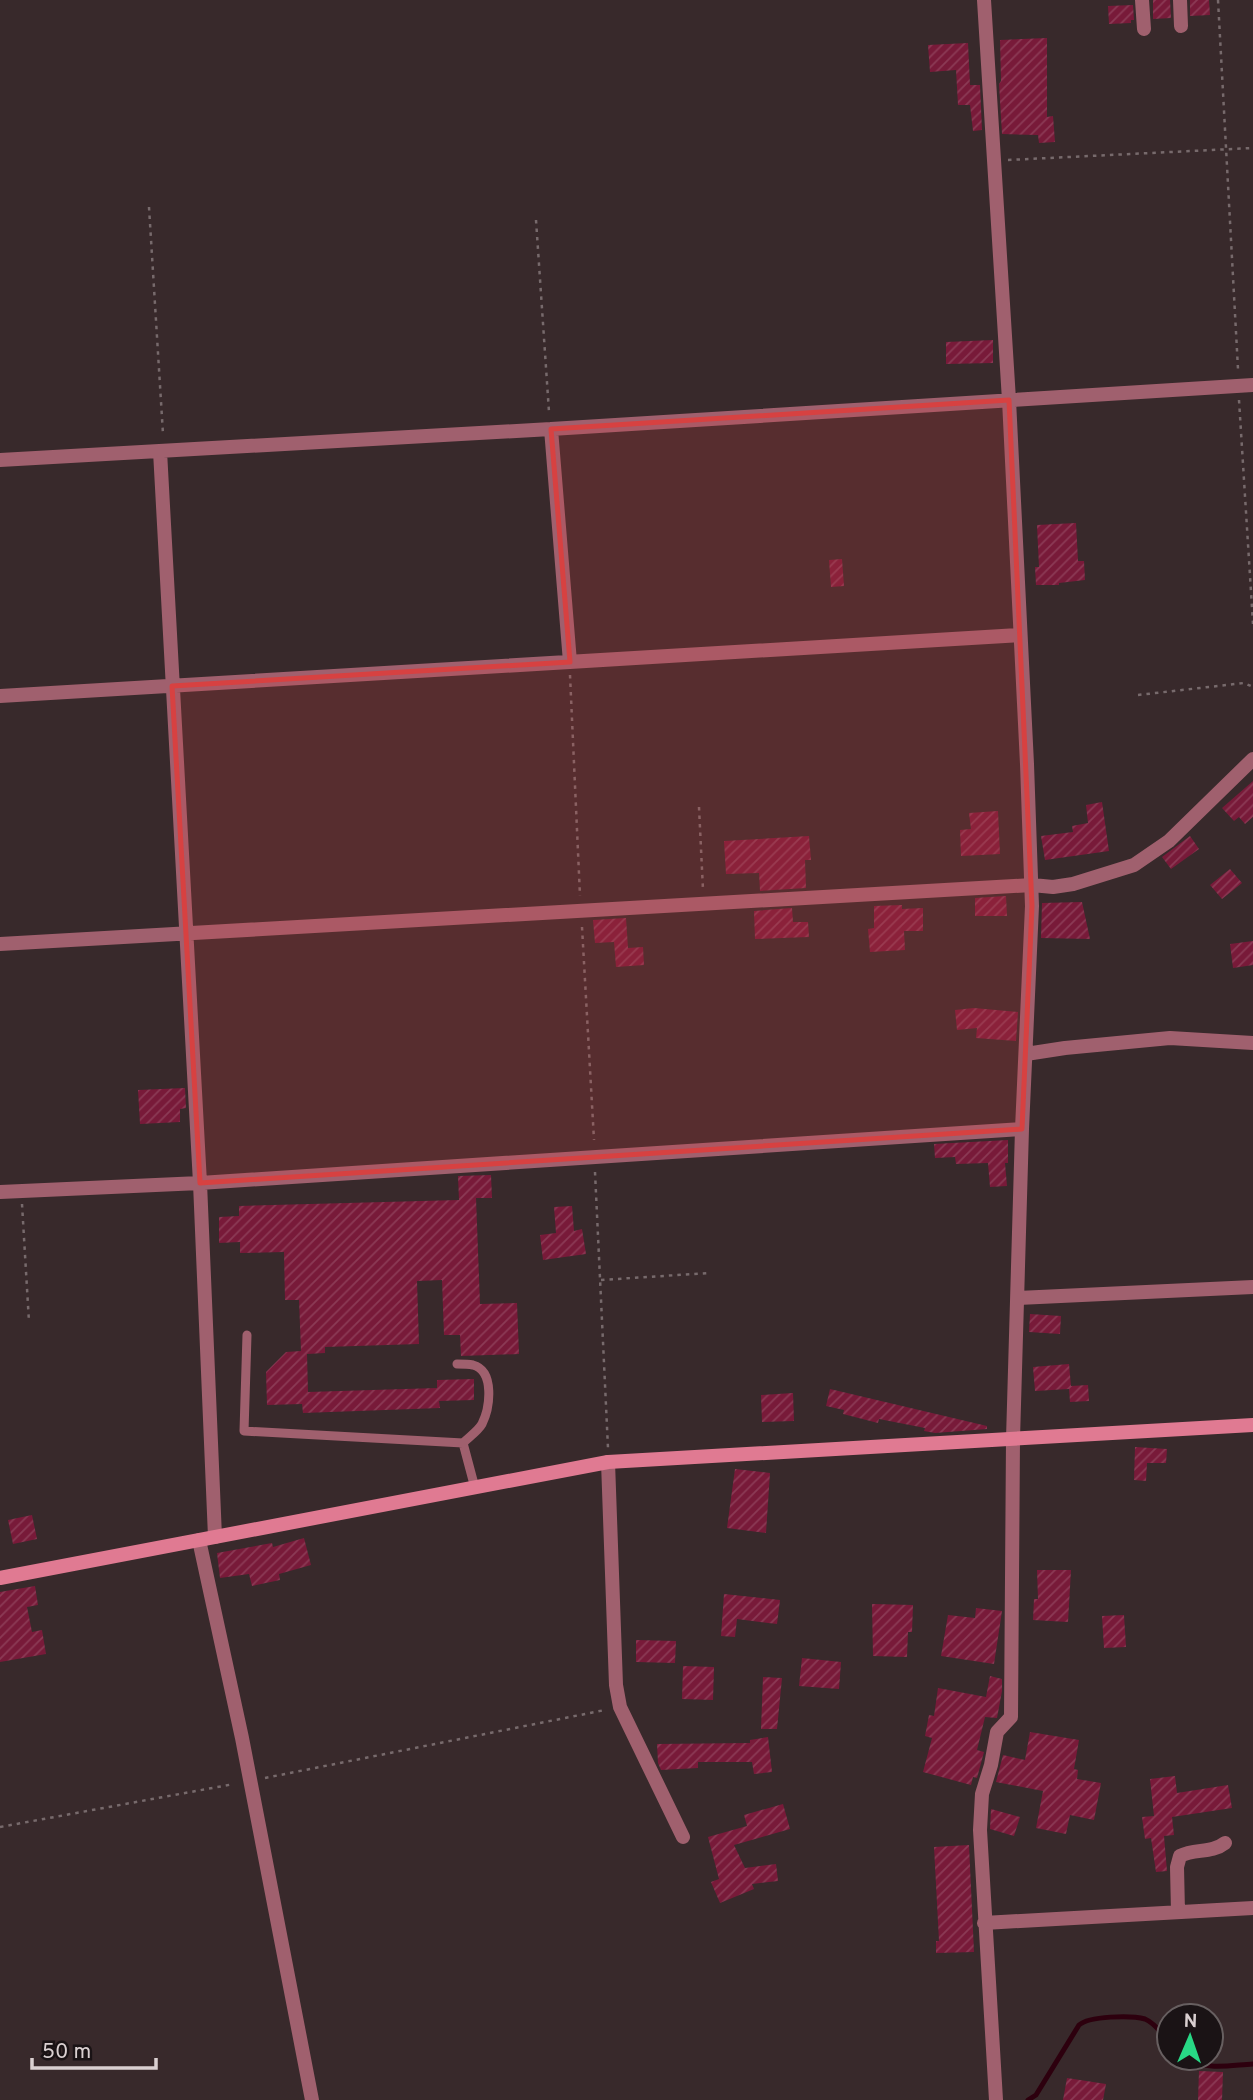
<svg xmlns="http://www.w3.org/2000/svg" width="1253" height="2100" viewBox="0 0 1253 2100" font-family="Overpass,sans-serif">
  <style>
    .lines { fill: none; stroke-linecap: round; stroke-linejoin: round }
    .stream { stroke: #2d000e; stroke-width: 5 }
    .building { fill: url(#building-hatch) }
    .path { stroke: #776a6c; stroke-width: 2.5; stroke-dasharray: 3.5 5; stroke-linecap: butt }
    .lane { stroke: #a0606e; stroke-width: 9 }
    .street { stroke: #a0606e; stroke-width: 14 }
    .secondary { stroke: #e07a92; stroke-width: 14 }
    .marked { fill: #d74141; fill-opacity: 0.2; stroke: #d74141; stroke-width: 5; stroke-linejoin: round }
  </style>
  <defs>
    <pattern id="building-hatch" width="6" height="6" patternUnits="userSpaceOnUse" patternTransform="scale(1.75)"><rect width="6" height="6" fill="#781a39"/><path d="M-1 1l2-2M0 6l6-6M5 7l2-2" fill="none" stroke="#8b3a55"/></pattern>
  </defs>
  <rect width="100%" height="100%" fill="#38292b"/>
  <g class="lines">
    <!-- stream -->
    <path class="stream" d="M1187,2058C1205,2071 1231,2065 1253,2064
      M1028,2100L1036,2095L1079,2025C1089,2016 1131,2015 1145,2019C1155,2023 1163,2035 1169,2042"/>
  </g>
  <!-- building -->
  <path class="building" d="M1153,0H1170L1171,18L1153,19Z
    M1190,0H1209L1210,15L1190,16Z
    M1133,5L1134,20H1131V23L1109,24L1108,6Z
    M1047,38V117L1053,116L1055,142L1039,143L1038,135L1002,134L999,84L1001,81L1000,40Z
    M968,43L970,85H980L982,130L973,131L970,105H958L956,70L930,72L928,45Z
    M993,340V363L946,364V342Z
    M1076,523L1078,561H1084L1085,580L1059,583V585H1036L1035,567H1039L1037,525Z
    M842,559L844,586L831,587L829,560Z
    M1253,781V817L1245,824L1239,817L1234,821L1222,808Z
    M1102,802L1109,851L1045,860L1041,836L1073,832L1072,826L1088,823L1086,805Z
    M998,811L1000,854L961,856L960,830L971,829L969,813Z
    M809,836L811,860H805L806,888L760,891L759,873L726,874L724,841Z
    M1190,836L1199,849L1171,869L1162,857Z
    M1230,869L1242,883L1222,899L1210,885Z
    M1006,896L1007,916H975V898Z
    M1082,902L1090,939L1041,938L1042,903Z
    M902,905V909L923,908V931H904L905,950L870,952L868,929L874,928V906Z
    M792,908L793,922H808L809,937L755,939L754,911Z
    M626,918L628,948L643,947L644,965L616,967L614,942L595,943L593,920Z
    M1253,941V965L1233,968L1230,944Z
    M974,1008L1018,1012L1016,1041L976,1038L977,1028L957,1030L955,1010Z
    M185,1088L186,1108L180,1109V1122L140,1124L138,1090Z
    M1008,1140V1163H1005L1007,1186L990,1187L988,1163L956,1164L955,1157L935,1158L934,1144Z
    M491,1175L492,1198H476L480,1304L517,1303L519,1354L461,1356L460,1335H444L442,1280L417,1281L419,1344L325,1347V1353L307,1354L308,1392L437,1388V1380L474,1379V1400L439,1401L440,1408L303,1413L302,1404L267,1405L266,1372L286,1352L301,1351L299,1300H285L284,1252L240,1253V1242L219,1243V1217L239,1216V1206L459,1200L458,1176Z
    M572,1206L574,1231L582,1229L586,1254L543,1260L540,1235L556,1233L554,1207Z
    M1030,1314L1061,1316L1060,1334L1029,1332Z
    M1069,1364L1071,1386L1088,1385L1089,1401L1070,1402L1069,1389L1035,1391L1033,1367Z
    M830,1389L987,1426V1429L935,1433L924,1431L925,1428L879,1419L878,1423L843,1414L844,1410L826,1406Z
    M793,1393L794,1421L762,1422L761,1395Z
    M1135,1447L1167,1449L1166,1463H1147L1146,1481L1134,1480Z
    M735,1469L770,1473L766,1533L727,1528Z
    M32,1515L37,1539L13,1544L8,1520Z
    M304,1538L311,1565L279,1574L280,1580L252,1586L249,1574L220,1578L217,1553L272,1543L273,1547Z
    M1037,1570H1071L1068,1622L1033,1620L1034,1599H1038Z
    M35,1586L38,1605L27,1607L32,1632L42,1630L46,1654L0,1662V1592Z
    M724,1594L780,1600L777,1624L737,1619L735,1637L721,1636Z
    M872,1604L913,1605L912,1632H908L907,1657L873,1656Z
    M976,1608L1002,1611L994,1664L941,1656L948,1615L975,1618Z
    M1124,1615L1126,1647L1104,1648L1102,1616Z
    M636,1640L676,1641L675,1663L636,1662Z
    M802,1658L841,1662L839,1689L799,1686Z
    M683,1666L714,1667L713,1700L682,1699Z
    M990,1676L1002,1679V1691L997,1718L985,1717L977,1750L984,1752L977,1778L973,1777L971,1785L923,1772L932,1738L925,1736L929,1715L934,1716L938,1688L986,1697Z
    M763,1677L782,1678L777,1729H761Z
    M1030,1732L1079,1740L1074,1769L1078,1770L1077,1779L1101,1783L1094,1820L1070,1815L1066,1834L1036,1828L1043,1791L996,1782L1003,1755L1025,1760Z
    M768,1737L772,1772L754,1774L752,1762H698V1768L661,1770L658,1763L657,1744L750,1743V1740Z
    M1175,1776L1177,1793L1228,1785L1232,1808L1172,1817L1174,1835L1164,1836L1167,1871L1156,1872L1151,1838L1145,1839L1142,1817L1154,1816L1150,1779Z
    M783,1804L790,1829L734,1845L745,1868L776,1864L778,1881L752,1884L754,1889L720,1903L711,1882L719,1879L708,1837L747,1826L744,1815Z
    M991,1809L1020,1817L1014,1836L990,1829Z
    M969,1845L974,1952L936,1953V1941H939L934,1847Z
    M1199,2071L1223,2072L1222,2100H1198Z
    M1067,2078L1106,2084L1103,2100H1063Z"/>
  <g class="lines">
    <!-- path -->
    <path class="path" d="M1218,0L1238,369
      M1008,160L1253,148
      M149,207L163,434
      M536,220L549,412
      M1239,400L1253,624
      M570,675L580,896
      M1138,695L1244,683L1253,687
      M699,807L703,890
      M582,927L594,1140
      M595,1172L608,1448
      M22,1204L29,1322
      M601,1280L709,1273
      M265,1778L605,1710
      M0,1827L234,1784"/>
    <!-- lane -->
    <path class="lane" d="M247,1335L244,1431L463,1443L475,1488
      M457,1364C462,1364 468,1364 473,1365C495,1371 490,1408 482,1424C478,1431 469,1437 463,1443"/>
    <!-- street -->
    <path class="street" d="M984,0L1009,400L1027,764L1032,906L1022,1129L1013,1439L1011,1717L997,1732L991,1765L982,1794L980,1830L996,2100
      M1142,0L1144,29
      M1180,0L1181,26
      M551,429L570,662
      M160,451L200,1183L215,1537
      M0,460L551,429L1253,385
      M0,696L1020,635
      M0,944L1032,885L1053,887L1073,884L1134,865L1169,841L1253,759
      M1026,1054L1065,1048L1170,1038L1253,1043
      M0,1192L200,1183L1022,1129
      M1018,1298L1253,1287
      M608,1462L616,1685L620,1707L683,1837
      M199,1540L242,1738L312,2100
      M1178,1912L1177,1867L1180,1856C1195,1848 1211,1854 1225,1843
      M984,1923L1253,1908"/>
    <!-- secondary -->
    <path class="secondary" d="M0,1578L608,1462L1253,1425"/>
  </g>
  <!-- marked area -->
  <path class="marked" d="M1009,400L1032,906L1022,1129L200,1183L172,686L570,662L551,429Z"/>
  <!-- north arrow -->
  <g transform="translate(1190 2037) rotate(2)"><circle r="33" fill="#1a1315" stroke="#675f60" stroke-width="2"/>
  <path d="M0-5L12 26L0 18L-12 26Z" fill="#28d885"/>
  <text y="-10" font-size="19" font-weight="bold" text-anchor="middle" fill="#dad0d1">N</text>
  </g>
  <!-- scale -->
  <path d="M32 2058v10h124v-10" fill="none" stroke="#dad0d1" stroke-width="3.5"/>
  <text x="42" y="2058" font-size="21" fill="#dad0d1" stroke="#1a1315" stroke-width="5" paint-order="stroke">50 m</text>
</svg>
